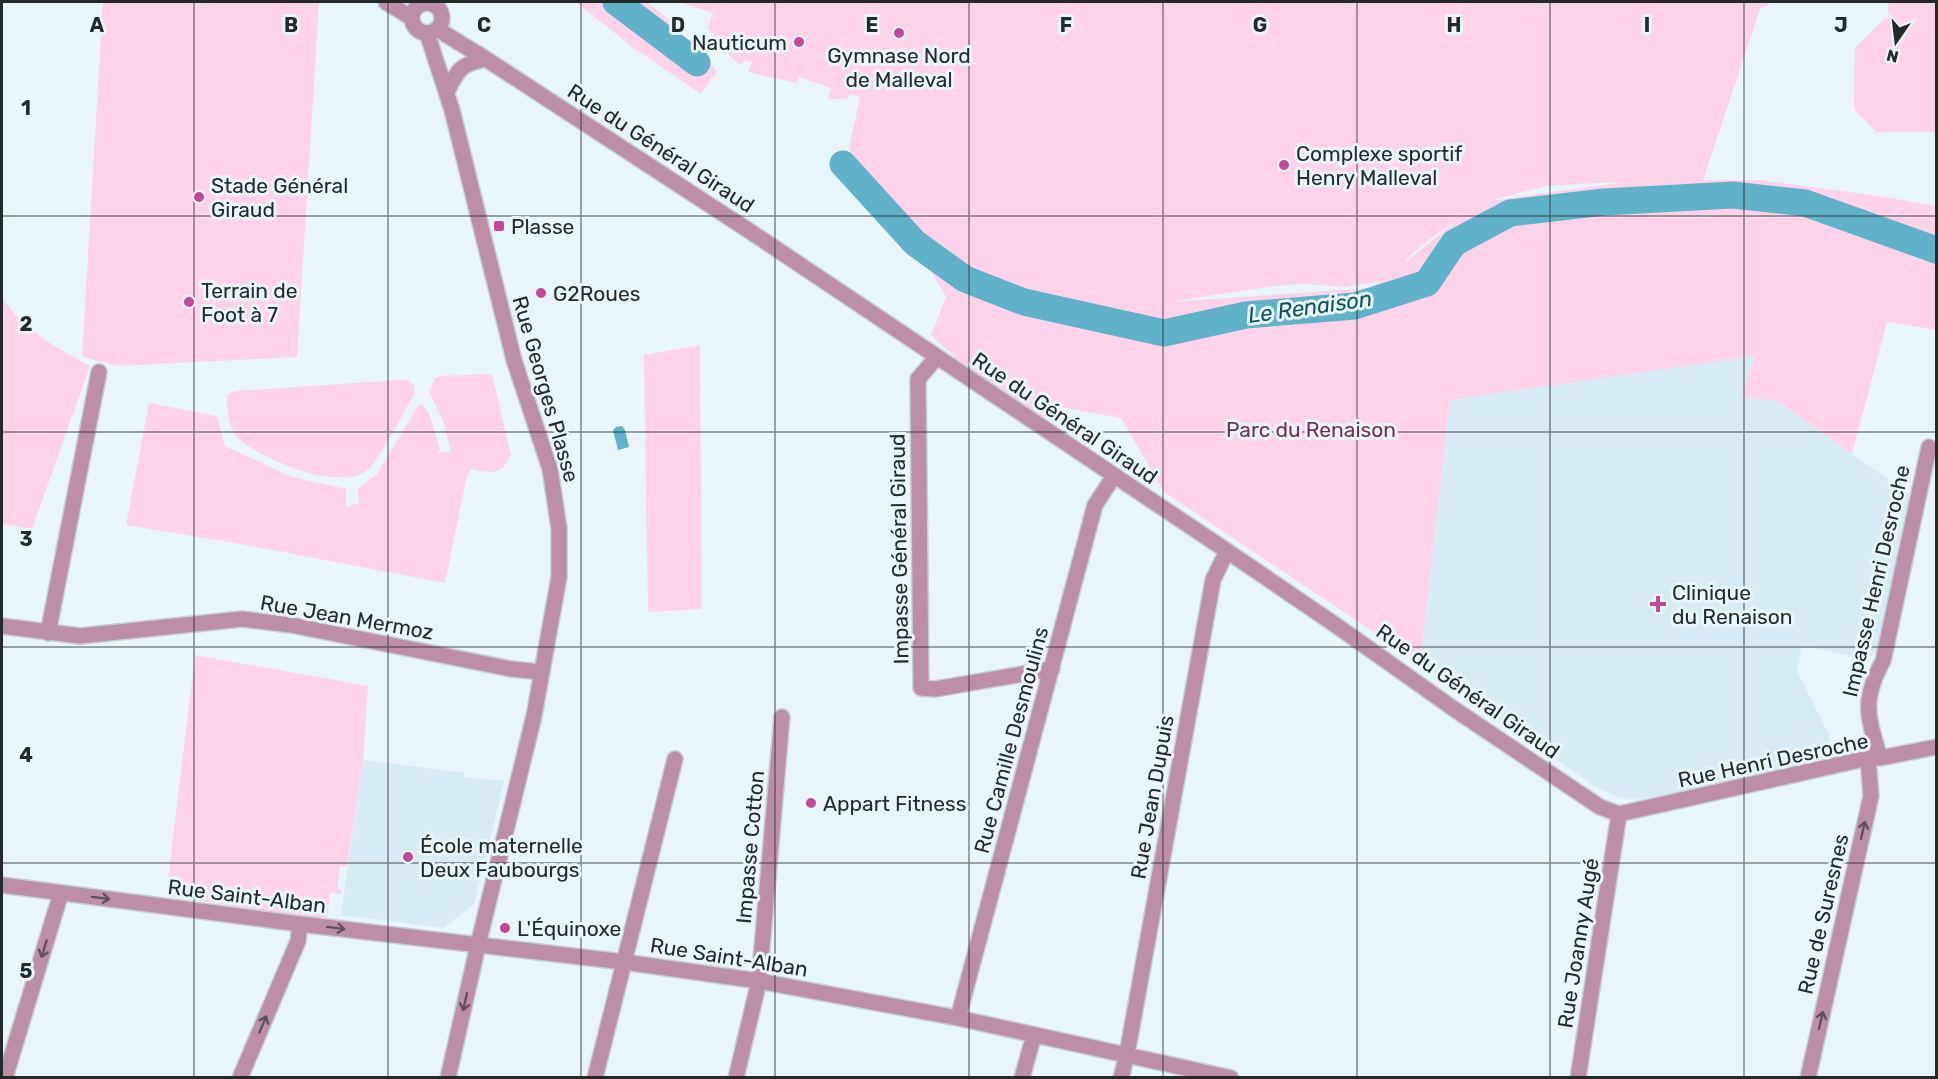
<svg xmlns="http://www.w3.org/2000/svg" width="1938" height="1079" viewBox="0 0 1938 1079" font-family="Rubik,sans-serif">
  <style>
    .built { fill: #d6ebf3 }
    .green { fill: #fed3ea; fill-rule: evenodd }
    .water { fill: #60b2ca }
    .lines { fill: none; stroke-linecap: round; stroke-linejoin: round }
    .river { stroke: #60b2ca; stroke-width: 27 }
    .minor-casing { stroke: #c5d0d5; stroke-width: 18 }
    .minor { stroke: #bd8ea8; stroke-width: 15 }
    .oneway { stroke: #61515c }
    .grid { fill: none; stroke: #24292a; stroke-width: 1.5; stroke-opacity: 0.55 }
    .poi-dot { fill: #c44898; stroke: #e8f5fa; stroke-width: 2 }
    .labels { text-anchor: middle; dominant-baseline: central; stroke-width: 6; stroke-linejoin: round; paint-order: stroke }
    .poi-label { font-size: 21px; fill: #24292a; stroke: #e8f5fa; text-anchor: start }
    .street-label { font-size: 21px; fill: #24292a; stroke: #e8f5fa }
    .park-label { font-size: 21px; fill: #752c5b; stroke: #e8f5fa }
    .water-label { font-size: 22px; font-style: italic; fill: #095264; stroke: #e8f5fa }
    .grid-label { font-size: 20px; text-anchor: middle; font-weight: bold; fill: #24292a; stroke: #e8f5fa; stroke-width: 6; stroke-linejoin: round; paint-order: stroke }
  </style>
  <rect width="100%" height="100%" fill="#e8f5fa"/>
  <!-- built -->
  <path class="built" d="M1756,355L1742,397L1777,401L1911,495L1878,649L1871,656H1852L1802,646L1797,671L1830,737L1825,760L1772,775L1658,796L1632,800L1619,798L1591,784L1420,663L1450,400Z
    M363,760L464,773L463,777L504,781L474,904L444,928L341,915Z"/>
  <!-- green -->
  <path class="green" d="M103,2H319L297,357L118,366L82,357Z
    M576,2H647L665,16L717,71L701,94L631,46Z
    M679,2H1773L1760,9L1703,180H1759L1879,196L1936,206V330L1887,322L1852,454L1777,401L1741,397L1755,356L1450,400L1420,663L1164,492L1121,418L1055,406L1037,425L961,363L931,335L946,297L914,243L849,149L860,97L850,94L846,99H828L831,88L799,77L796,83L748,72L752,62L745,60L741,65L731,57L708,28L713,13ZM1618,182L1617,183L1488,201L1546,186ZM1464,215L1407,261L1406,260L1423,244ZM1380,282L1372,288L1170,302L1274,286L1303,284L1344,287Z
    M1888,2H1936V132H1876L1854,109L1855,48L1884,19H1888Z
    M2,298C27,332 53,346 90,366L32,529L2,524Z
    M700,345L702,609L648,612L644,355Z
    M492,374L511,455C501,477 491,473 471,469L467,475L445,583L235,543L126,525L149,403L217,416L225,446L292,477L346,489V507L359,503L358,488L377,474L418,406L422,404L429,413L440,449L438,453L451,451L443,421L429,392L435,378L441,376Z
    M400,380H408L414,385L415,392C406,408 379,462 366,471C338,492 261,459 238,438C229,429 225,405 228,394L235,391Z
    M195,655L368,686L363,760L347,867L340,866L337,889L341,890V894L330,893L327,920L166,896Z"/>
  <!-- water -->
  <path class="water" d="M622,426L625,430L629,447L618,450L613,430L616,427Z"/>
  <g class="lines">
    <!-- river -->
    <path class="river" d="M616,2L697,63
      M843,164L915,243L965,279L1024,302L1164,333L1246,315L1355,306L1427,283L1454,243L1510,213L1604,202L1733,195L1805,203L1936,250"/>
    <defs>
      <path id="minor" d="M386,2L412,18
        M412 18a15 15 0 1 1 30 0a15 15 0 1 1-30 0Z
        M437,29L486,59L754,234L1227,551L1337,626L1454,709L1600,807L1619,814
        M427,33L452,110L514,360L550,469L559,528V577L534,716L478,945L448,1078
        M447,92C458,69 461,64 486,59
        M937,357L918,379L921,688L935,689L1052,669
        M2,626L80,636L242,619L291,625L511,669L542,672
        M48,633L99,372
        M1880,758C1868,717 1861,701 1883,661L1929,447
        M1619,814L1868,758H1880L1936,747
        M2,885L300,924L624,962L759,981L958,1018L1231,1078
        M958,1018L1095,505L1114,476
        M5,1078L61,893
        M240,1078L298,941L300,924
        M595,1078L675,759
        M736,1078L759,981L782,717
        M1022,1078L1034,1035
        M1121,1078L1127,1054L1213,580L1227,551
        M1578,1078L1619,814
        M1808,1078L1871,796L1868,758"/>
    </defs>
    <!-- minor casing -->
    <use href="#minor" class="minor-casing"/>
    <!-- minor -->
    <use href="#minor" class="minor"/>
  </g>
  <!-- one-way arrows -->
  <defs><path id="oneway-shaft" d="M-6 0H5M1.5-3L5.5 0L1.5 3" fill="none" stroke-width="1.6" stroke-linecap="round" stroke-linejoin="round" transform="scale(1.5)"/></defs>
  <g class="oneway">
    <use href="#oneway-shaft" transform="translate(1863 830) rotate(-77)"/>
    <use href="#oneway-shaft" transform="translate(101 898) rotate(7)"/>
    <use href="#oneway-shaft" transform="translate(336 928) rotate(7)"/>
    <use href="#oneway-shaft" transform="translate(44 949) rotate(107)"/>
    <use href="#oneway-shaft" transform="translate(465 1002) rotate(103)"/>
    <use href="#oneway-shaft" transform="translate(1821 1020) rotate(-77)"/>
    <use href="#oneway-shaft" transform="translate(263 1024) rotate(-67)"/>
  </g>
  <!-- grid -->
  <path class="grid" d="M194,2V1078M388,2V1078M581,2V1078M775,2V1078M969,2V1078M1163,2V1078M1357,2V1078M1550,2V1078M1744,2V1078M2,216H1936M2,432H1936M2,647H1936M2,863H1936"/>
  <!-- markers -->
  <g class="poi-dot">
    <circle cx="899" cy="33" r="6"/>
    <circle cx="799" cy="42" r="6"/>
    <circle cx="1284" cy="165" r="6"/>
    <circle cx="199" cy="197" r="6"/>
    <rect x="493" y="220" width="12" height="12" rx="3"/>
    <circle cx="541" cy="293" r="6"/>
    <circle cx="189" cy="302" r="6"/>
    <path d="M1655 595h6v6h6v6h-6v6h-6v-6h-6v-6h6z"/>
    <circle cx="811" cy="803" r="6"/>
    <circle cx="408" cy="857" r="6"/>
    <circle cx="505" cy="928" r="6"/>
  </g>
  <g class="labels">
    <!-- poi labels -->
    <g class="poi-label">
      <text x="787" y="42" text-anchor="end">Nauticum</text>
      <text x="899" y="55" text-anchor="middle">Gymnase Nord<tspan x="899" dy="24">de Malleval</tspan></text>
      <text x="1296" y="153">Complexe sportif<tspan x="1296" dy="24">Henry Malleval</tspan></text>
      <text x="211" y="185">Stade Général<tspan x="211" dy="24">Giraud</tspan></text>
      <text x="511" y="226">Plasse</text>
      <text x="201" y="290">Terrain de<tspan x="201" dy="24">Foot à 7</tspan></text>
      <text x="553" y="293">G2Roues</text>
      <text x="1672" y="592">Clinique<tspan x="1672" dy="24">du Renaison</tspan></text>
      <text x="823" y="803">Appart Fitness</text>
      <text x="420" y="845">École maternelle<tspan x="420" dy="24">Deux Faubourgs</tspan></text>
      <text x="517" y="928">L'Équinoxe</text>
    </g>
    <!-- street labels -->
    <g class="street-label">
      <text transform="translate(661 148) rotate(33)">Rue du Général Giraud</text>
      <text transform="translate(546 389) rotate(74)">Rue Georges Plasse</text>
      <text transform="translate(1065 418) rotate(34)">Rue du Général Giraud</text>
      <text transform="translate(899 549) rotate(-91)">Impasse Général Giraud</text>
      <text transform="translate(1876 581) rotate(-77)">Impasse Henri Desroche</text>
      <text transform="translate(347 617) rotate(10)">Rue Jean Mermoz</text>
      <text transform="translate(1468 691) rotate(35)">Rue du Général Giraud</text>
      <text transform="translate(1011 740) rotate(-75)">Rue Camille Desmoulins</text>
      <text transform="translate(1773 760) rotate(-12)">Rue Henri Desroche</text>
      <text transform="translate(1152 797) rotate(-80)">Rue Jean Dupuis</text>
      <text transform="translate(750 847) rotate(-85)">Impasse Cotton</text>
      <text transform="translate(247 896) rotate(7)">Rue Saint-Alban</text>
      <text transform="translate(1823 914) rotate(-77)">Rue de Suresnes</text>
      <text transform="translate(1578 943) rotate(-81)">Rue Joanny Augé</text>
      <text transform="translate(729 957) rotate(9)">Rue Saint-Alban</text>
    </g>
    <!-- park labels -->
    <g class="park-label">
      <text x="1311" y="429">Parc du Renaison</text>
    </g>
    <!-- water labels -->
    <g class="water-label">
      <text transform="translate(1310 307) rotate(-8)">Le Renaison</text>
    </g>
  </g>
  <g class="grid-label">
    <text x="97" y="32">A</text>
    <text x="291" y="32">B</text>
    <text x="484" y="32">C</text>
    <text x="678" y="32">D</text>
    <text x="872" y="32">E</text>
    <text x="1066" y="32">F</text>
    <text x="1260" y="32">G</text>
    <text x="1454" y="32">H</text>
    <text x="1647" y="32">I</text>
    <text x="1841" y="32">J</text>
    <text x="26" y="115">1</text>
    <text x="26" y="331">2</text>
    <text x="26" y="546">3</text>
    <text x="26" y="762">4</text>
    <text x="26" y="978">5</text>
  </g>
  <!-- border -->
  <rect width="1938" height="1079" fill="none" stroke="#24292a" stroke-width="6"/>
  <!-- north arrow -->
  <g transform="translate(1896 42) rotate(194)" stroke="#e8f5fa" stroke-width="4.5" paint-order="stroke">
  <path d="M0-4.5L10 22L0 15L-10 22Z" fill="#24292a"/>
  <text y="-9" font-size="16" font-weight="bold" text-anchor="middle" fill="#24292a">N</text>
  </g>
</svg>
